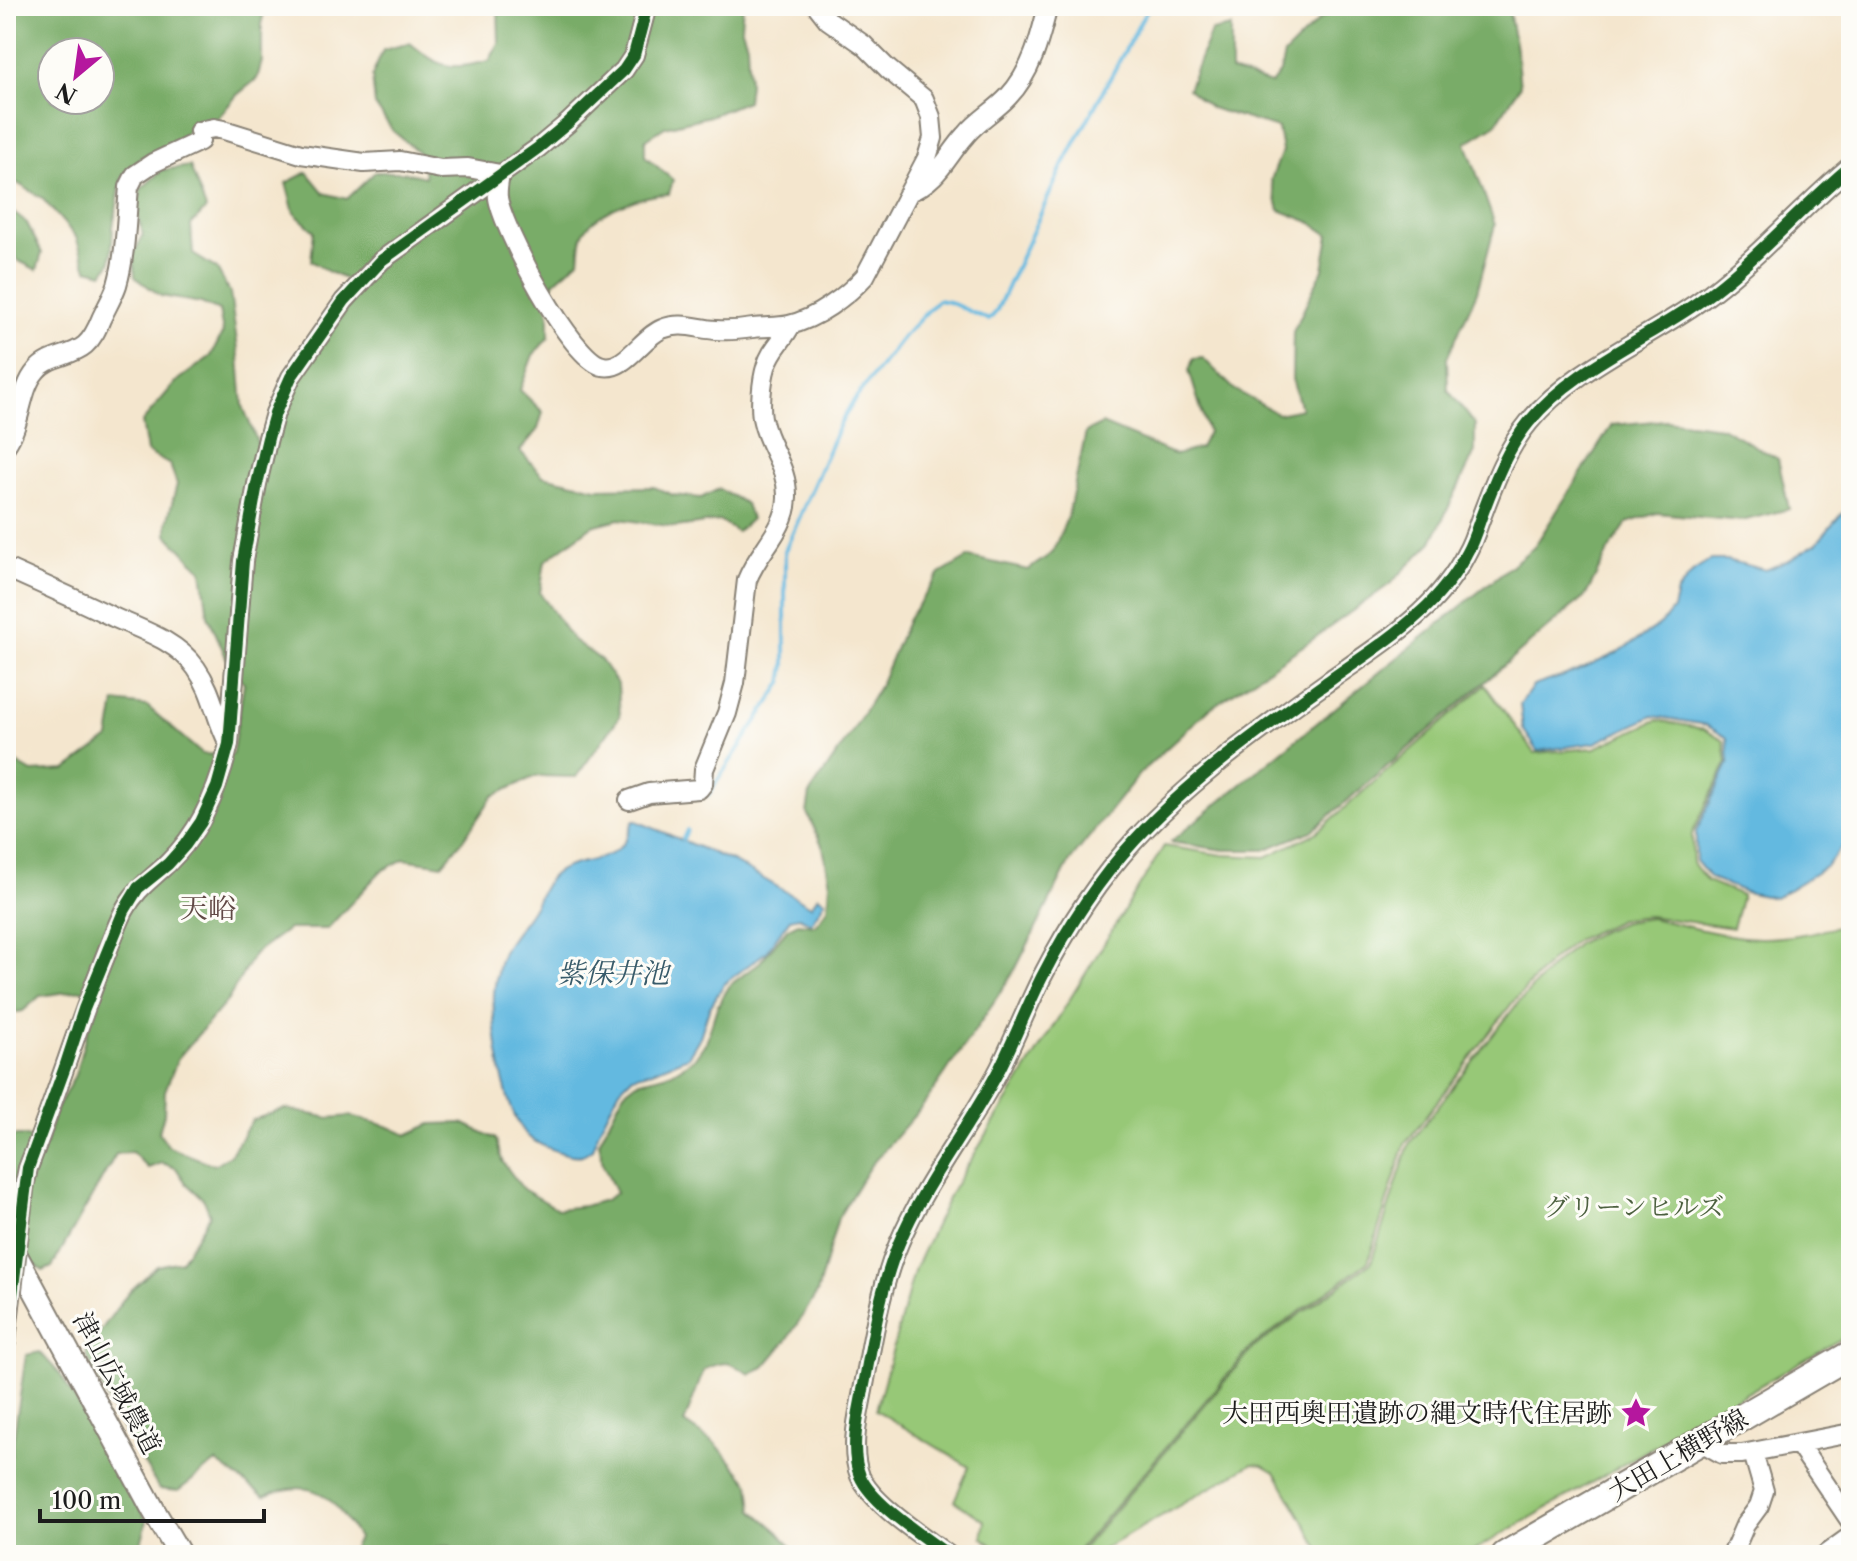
<svg xmlns="http://www.w3.org/2000/svg" width="1857" height="1561" viewBox="0 0 1857 1561" font-family="'Libre Caslon Text','Noto Serif JP',serif">
  <style>
    .green { fill: #97c877; stroke: #5a724a; stroke-width: 2 }
    .forest { fill: #79ac68; stroke: #4a6442; stroke-width: 2; fill-rule: evenodd }
    .water { fill: #63b9e0; stroke: #406a7e; stroke-width: 2 }
    .lines { fill: none; stroke-linecap: round; stroke-linejoin: round }
    .stream { stroke: #63b9e0; stroke-width: 4 }
    .minor-casing { stroke: #888175; stroke-width: 22 }
    .tertiary-casing { stroke: #888175; stroke-width: 26 }
    .secondary-casing { stroke: #888175; stroke-width: 30 }
    .minor { stroke: #fff; stroke-width: 18 }
    .tertiary { stroke: #fff; stroke-width: 22 }
    .secondary { stroke: #fff; stroke-width: 26 }
    .minor-bridge-casing { stroke: #888175; stroke-width: 22; stroke-linecap: butt }
    .minor-bridge { stroke: #fff; stroke-width: 18 }
    .cycleway-casing { stroke: #fdfcf7; stroke-width: 17 }
    .cycleway { stroke: #1b5e20; stroke-width: 12 }
    .labels { text-anchor: middle; dominant-baseline: central; stroke-width: 6; stroke-linejoin: round; paint-order: stroke }
    .park-label { font-size: 26px; fill: #4d6140; stroke: #fdfcf7 }
    .street-label { font-size: 26px; fill: #1c1c1c; stroke: #fdfcf7 }
    .poi-label { font-size: 26px; fill: #1c1c1c; stroke: #fdfcf7; text-anchor: end }
    .neighbourhood-label { font-size: 28px; fill: #614946; stroke: #fdfcf7 }
    .water-label { font-size: 28px; font-style: italic; fill: #385b6a; stroke: #fdfcf7 }
  </style>
  <rect width="100%" height="100%" fill="#fdfcf7"/>
  <filter id="ink" filterUnits="userSpaceOnUse"><feTurbulence type="fractalNoise" baseFrequency=".0125" numOctaves="2"/><feDisplacementMap in="SourceGraphic" scale="16" xChannelSelector="R" yChannelSelector="G"/><feConvolveMatrix kernelMatrix="1 2 1 2 8 2 1 2 1" color-interpolation-filters="sRGB"/></filter>
  <filter id="wash" filterUnits="userSpaceOnUse"><feTurbulence type="fractalNoise" baseFrequency=".006" numOctaves="4" result="noise"/><feDisplacementMap in="SourceGraphic" scale="32" xChannelSelector="R" yChannelSelector="G"/><feGaussianBlur stdDeviation="1.8" result="paint"/><feColorMatrix in="noise" values="0 0 0 0 0 0 0 0 0 0 0 0 0 0 0 0 0 1.4 0 .05"/><feComposite in="paint" operator="in"/></filter>
  <g filter="url(#wash)">
    <rect width="100%" height="100%" fill="#f4e6ce"/>
    <!-- green -->
    <path class="green" d="M1485,685L1535,753L1595,748L1657,720L1704,729L1724,741L1727,762L1692,834L1693,863L1707,881L1742,895L1733,928L1648,916L1622,919L1576,940L1551,961L1513,1002L1405,1144L1368,1262L1251,1347L1074,1555H1004L982,1537L985,1521L954,1501L969,1467L876,1410L915,1268L950,1194L1164,846L1223,855L1266,857L1316,833Z
      M1650,918C1685,925 1723,937 1759,938C1787,939 1824,930 1851,924V1333L1466,1555H1323L1275,1472L1263,1465L1252,1464L1093,1555H1077L1253,1348L1371,1263L1409,1144L1517,1004L1554,964L1578,943L1602,931L1624,922Z"/>
    <!-- forest -->
    <path class="forest" d="M6,6H265L262,21V61L257,79L237,95L218,118L189,128L183,137L140,158L122,177L113,227L111,262L103,273L87,269L76,237L42,198L17,183L6,182ZM52,52H100V100H52Z
      M498,6H743L741,26L747,44L749,83L747,101L710,116L665,127L645,140V156L673,180L669,194C645,194 594,211 583,234C580,241 580,253 579,260L555,281L545,300L549,313V337L533,355L520,390L543,412L538,429L520,451L543,476L596,488L654,487L673,495L701,498L719,489L746,504L751,519L737,532L720,521L676,527L619,519L592,526L545,561L540,593L572,639L601,660L618,685L620,716L576,777L536,776L493,796L463,840L442,865L404,859L381,871L327,929H288L254,954L228,1000L178,1058L165,1091L164,1114L159,1132L169,1147L214,1165L231,1154L252,1120L285,1109L330,1118L350,1116L387,1126L407,1135L431,1124L463,1123L496,1139L502,1161L523,1189L558,1209L584,1206L605,1200L616,1193L603,1165L599,1142L624,1092L637,1082L672,1073L694,1059L706,1042L717,1007L730,985L760,962L788,928L798,923L815,925L828,908L830,883L823,847L807,813L810,793L852,732L880,685L908,619L940,574L969,557L1028,570L1052,553L1068,516L1086,432L1102,424L1176,455L1200,448L1208,432L1189,371L1193,359L1203,358L1234,389L1278,414L1301,409L1292,379L1293,332L1323,269L1329,235L1310,222L1279,210L1271,180L1282,151L1278,128L1211,108L1188,89L1211,31L1231,27V71L1271,84L1280,72L1284,55L1320,19L1343,6H1508L1516,49L1520,86L1496,124L1466,143L1495,225L1477,292L1447,358L1448,390L1475,424V452L1432,542L1390,584L1309,642L1209,709L1140,773L1070,861L1016,968L980,1023L922,1107L870,1166L838,1218L817,1293L787,1340L764,1367L750,1374C730,1362 725,1359 704,1370L684,1423L717,1445L750,1484L753,1510L779,1532L798,1555H456L450,1546L437,1547L431,1555H349L358,1538C332,1496 316,1476 264,1496L216,1462L178,1491L159,1489L115,1415L87,1357L85,1342L99,1333L127,1294L157,1266L181,1261L210,1215L204,1200L186,1183L176,1168L162,1163L148,1168L132,1152L116,1154L52,1267L43,1271L31,1261L6,1215V1136H24L46,1144L53,1116L75,1075L97,995L82,990L40,996L23,1011L6,1014V757L32,772L66,770L109,738L115,702L147,706L202,754L232,755L244,683L226,657L208,616L202,571L167,535V523L177,484L170,465L147,452L142,422L176,382L211,356L223,332L219,311L201,303L161,296L135,277L133,254L143,236L137,210L141,189L162,170L190,166L206,209L191,225L193,254L217,269L230,293L239,356L243,406L258,444L279,439L294,387L362,286L329,272L311,261L314,231L294,213L286,183L307,172L324,193L347,199L375,172H404L425,177L422,155L393,131L375,105L372,76L383,50L410,43C442,69 449,70 489,61L499,43Z
      M6,207L27,223L42,253L37,270L17,260L9,231L6,227Z
      M1666,420L1721,427L1778,459L1789,509L1742,521L1657,513L1627,523L1608,552L1586,595L1312,831L1264,850H1224L1170,842L1534,547L1612,425Z
      M40,1352L60,1374L147,1521L138,1555H6V1468L11,1455L26,1355Z"/>
    <!-- water -->
    <path class="water" d="M1851,508V835L1827,866L1775,898L1745,892L1710,878L1696,861V832L1729,762L1727,738L1706,725L1653,716L1595,743L1538,751L1523,729L1520,704L1533,686L1578,671L1617,653L1661,624L1673,609L1677,592L1694,571L1711,560H1727L1766,570L1789,560L1817,543L1842,513Z
      M634,820L734,862L811,906L818,896L825,901L811,923L799,917L790,919L766,952L724,984L709,1009L700,1037L688,1057L650,1072L633,1076L620,1089L601,1126L592,1149C589,1151 586,1154 582,1155C570,1158 540,1146 530,1138C504,1118 491,1026 494,993C495,984 497,973 499,963C505,940 523,926 534,906C540,896 544,883 553,875C572,858 609,865 624,842C628,836 630,827 634,820Z"/>
    <g class="lines">
      <!-- stream -->
      <path class="stream" d="M708,795L782,683L785,665V551L838,428L852,403L904,336L938,300L949,302L989,320L996,312L1061,169L1149,6
        M683,839L687,830"/>
    </g>
  </g>
  <g filter="url(#ink)">
    <g class="lines">
      <defs>
        <path id="minor" d="M199,131L214,128L224,130L301,154L364,163L400,161L441,169L468,168L500,174
          M500,174C499,182 497,190 498,198C503,230 572,361 603,366C625,371 642,337 662,329C681,321 698,329 716,330C729,331 740,330 753,328C765,326 777,328 789,325C816,319 847,296 865,276L927,158L933,138L931,117L924,99L888,69L864,45L828,20L817,6
          M909,192C939,180 946,157 966,135C978,120 995,111 1008,97C1032,72 1040,38 1048,6
          M6,445C22,423 20,389 36,371C47,356 71,357 85,345C93,338 97,329 101,319C106,308 113,297 117,285C126,254 126,219 129,187L135,175L153,163L200,141
          M6,568C42,584 78,600 113,617C142,630 177,641 196,668C213,692 215,717 228,742
          M629,800L649,793L699,789L703,784L704,769L727,713L735,683L747,580C758,551 786,530 787,498C788,467 769,449 763,422C759,409 762,380 766,367C771,349 783,341 791,325
          M25,1183L28,1168C55,1100 76,1030 103,962C110,945 116,927 124,911C136,888 152,879 169,862C202,830 219,788 229,744L243,561L257,484L268,438L275,413L291,377L344,301L382,260L538,148L568,123L624,70L634,55L647,6
          M6,1342L8,1322
          M1701,1442L1722,1454H1742L1851,1433
          M1799,1445L1851,1522
          M1826,1554L1851,1536
          M948,1555C923,1536 872,1504 860,1476C849,1448 859,1413 864,1385C873,1338 880,1288 899,1243C925,1181 969,1128 1000,1068C1015,1038 1027,1007 1042,977C1067,928 1098,880 1135,840C1193,777 1263,728 1333,678C1363,657 1394,637 1421,612C1438,597 1456,574 1466,554C1472,544 1476,532 1480,520C1493,486 1505,451 1529,422C1572,369 1645,340 1700,301C1755,262 1799,209 1851,166
          M1732,1555L1745,1525L1759,1506L1764,1491L1753,1453"/>
        <path id="tertiary" d="M6,1237L154,1511L180,1555"/>
        <path id="secondary" d="M1505,1555L1851,1354"/>
      </defs>
      <!-- minor casing -->
      <use href="#minor" class="minor-casing"/>
      <!-- tertiary casing -->
      <use href="#tertiary" class="tertiary-casing"/>
      <!-- secondary casing -->
      <use href="#secondary" class="secondary-casing"/>
      <!-- minor -->
      <use href="#minor" class="minor"/>
      <!-- tertiary -->
      <use href="#tertiary" class="tertiary"/>
      <!-- secondary -->
      <use href="#secondary" class="secondary"/>
      <defs>
        <path id="minor-bridge" d="M8,1322L25,1183"/>
      </defs>
      <!-- minor-bridge casing -->
      <use href="#minor-bridge" class="minor-bridge-casing"/>
      <!-- minor-bridge -->
      <use href="#minor-bridge" class="minor-bridge"/>
      <defs>
        <path id="cycleway" d="M6,1342L28,1168L65,1067L84,1009L124,911L138,888L168,864L185,845L201,822L217,787L229,744L243,561L257,484L268,438L275,413L291,377L344,301L382,260L538,148L568,123L624,70L634,55L647,6
          M948,1555C923,1536 872,1504 860,1476C849,1448 859,1413 864,1385C873,1338 880,1288 899,1243C925,1181 969,1128 1000,1068C1015,1038 1027,1007 1042,977C1067,928 1098,880 1135,840C1193,777 1263,728 1333,678C1363,657 1394,637 1421,612C1438,597 1456,574 1466,554C1472,544 1476,532 1480,520C1493,486 1505,451 1529,422C1572,369 1645,340 1700,301C1755,262 1799,209 1851,166"/>
      </defs>
      <!-- cycleway casing -->
      <use href="#cycleway" class="cycleway-casing"/>
      <!-- cycleway -->
      <use href="#cycleway" class="cycleway"/>
    </g>
  </g>
  <!-- icons -->
  <defs>
    <symbol id="sight-bare" viewBox="-9 -9 18 18"><path d="M0-6L1.8-2.2L6-1.7L2.9 1.2L3.7 5.4L0 3.3L-3.7 5.4L-2.9 1.2L-6-1.7L-1.8-2.2Z" fill="#b5179e" stroke="#fdfcf7" stroke-width="2.5" paint-order="stroke"/></symbol>
  </defs>
  <g fill-rule="evenodd">
    <use href="#sight-bare" x="1614" y="1391" width="44" height="44"/>
  </g>
  <g class="labels">
    <!-- park labels -->
    <g class="park-label">
      <text x="1634" y="1207">グリーンヒルズ</text>
    </g>
    <!-- street labels -->
    <g class="street-label">
      <text transform="translate(117 1383) rotate(62)">津山広域農道</text>
      <text transform="translate(1678 1455) rotate(-30)">大田上横野線</text>
    </g>
    <!-- poi labels -->
    <g class="poi-label">
      <text x="1612" y="1413">大田西奥田遺跡の縄文時代住居跡</text>
    </g>
    <!-- neighbourhood labels -->
    <g class="neighbourhood-label">
      <text x="208" y="908">天峪</text>
    </g>
    <!-- water labels -->
    <g class="water-label">
      <text x="613" y="973">紫保井池</text>
    </g>
  </g>
  <!-- margin -->
  <rect width="1857" height="1561" fill="none" stroke="#fdfcf7" stroke-width="32"/>
  <!-- north arrow -->
  <g transform="translate(76 76) rotate(209)"><circle r="38" fill="#fdfcf7" stroke="#a3a29f" stroke-width="2"/>
  <path d="M0-6L14 30L0 20L-14 30Z" fill="#b5179e"/>
  <text y="-12" font-size="22" font-weight="bold" text-anchor="middle" fill="#1c1c1c">N</text>
  </g>
  <!-- scale -->
  <path d="M40 1509v12h224v-12" fill="none" stroke="#1c1c1c" stroke-width="4"/>
  <text x="52" y="1509" font-size="24" fill="#1c1c1c" stroke="#fdfcf7" stroke-width="6" paint-order="stroke">100 m</text>
</svg>
